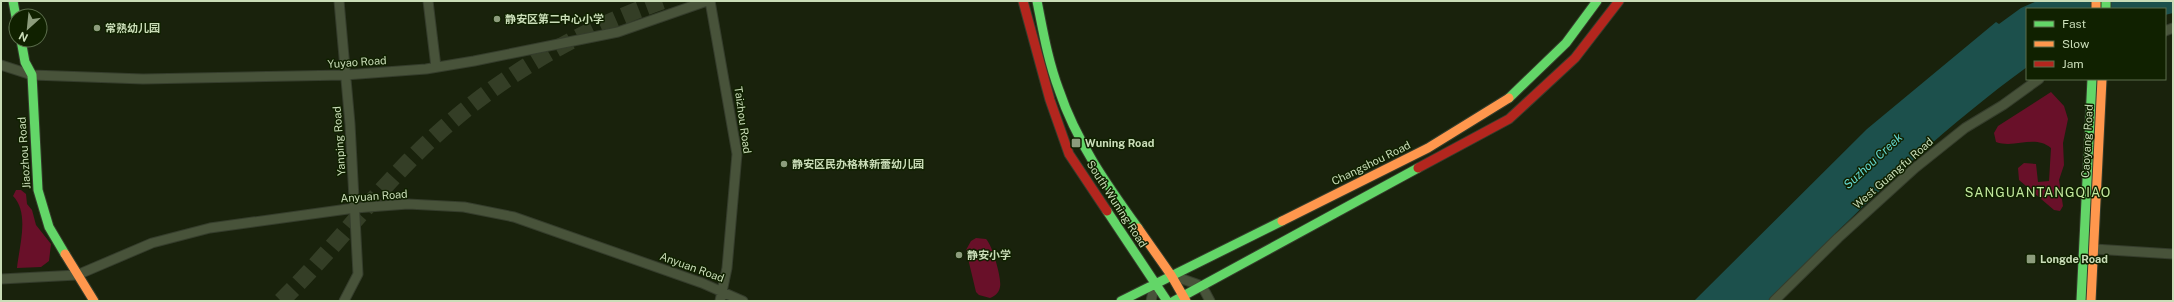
<svg xmlns="http://www.w3.org/2000/svg" width="2174" height="302" viewBox="0 0 2174 302" font-family="'Public Sans','Noto Sans SC',sans-serif">
  <style>
    .green { fill: #691029 }
    .water { fill: #1c504c }
    .lines { fill: none; stroke-linecap: round; stroke-linejoin: round }
    .highway-tunnel { stroke: #343e26; stroke-width: 17; stroke-dasharray: 17 8; stroke-linecap: butt }
    .street-casing { stroke: #353d2c; stroke-width: 11 }
    .fast-casing { stroke: #353d2c; stroke-width: 11 }
    .slow-casing { stroke: #353d2c; stroke-width: 11 }
    .jam-casing { stroke: #353d2c; stroke-width: 11 }
    .street { stroke: #48533a; stroke-width: 9 }
    .fast { stroke: #63d668; stroke-width: 9 }
    .slow { stroke: #ff974d; stroke-width: 9 }
    .jam { stroke: #b3261e; stroke-width: 9 }
    .poi-dot { fill: #8c9c7c; stroke: #102100; stroke-width: 1.5 }
    .labels { text-anchor: middle; dominant-baseline: central; stroke-width: 3; stroke-linejoin: round; paint-order: stroke }
    .poi-label { font-size: 11px; font-weight: bold; fill: #caddb8; stroke: #102100; text-anchor: start }
    .street-label { font-size: 11px; fill: #caddb8; stroke: #102100 }
    .water-label { font-size: 12px; font-style: italic; fill: #64d8d1; stroke: #102100 }
    .quarter-label { font-size: 13px; letter-spacing: 1px; fill: #c2e89d; stroke: #102100 }
  </style>
  <rect width="100%" height="100%" fill="#19220c"/>
  <!-- green -->
  <path class="green" d="M2051,92L2064,106L2068,119L2063,143L2064,165L2059,180L2063,206L2060,211L2054,210L2019,180L2018,168L2024,163L2036,164L2038,182L2049,181L2051,148C2034,134 2015,149 1996,142L1994,133L1998,126Z
    M16,190H21L26,194L27,204L32,210L36,225L51,244L49,261L41,267L17,268C19,247 30,213 13,196Z
    M976,238L986,239C992,244 1002,279 1000,287C999,293 995,296 990,298L979,295L976,292L966,250L971,241Z"/>
  <!-- water -->
  <path class="water" d="M2037,1H2173V13L2165,15V9H2027V67C1932,136 1850,218 1768,301H1694L1867,129L1996,22L1999,24L2021,8Z"/>
  <g class="lines">
    <!-- highway-tunnel -->
    <path class="highway-tunnel" d="M281,301C326,257 365,206 409,161C480,88 567,35 662,1"/>
    <defs>
      <path id="street" d="M339,1L350,124L358,274L344,301
        M428,1L436,67
        M710,1L737,154L727,268L720,301
        M2165,31L2173,28
        M1,65L32,75L143,79L345,75L426,69L474,61L618,32L707,1
        M2094,249L2173,254
        M1171,275L1202,286L1210,301
        M1,279L77,275L152,243L210,228L355,208L408,204L464,207L514,217L702,283L743,301
        M1151,301L1155,283
        M1774,301L1838,238L1915,168L1965,128L2003,105L2039,79"/>
      <path id="fast" d="M13,1L16,17
        M1037,1C1043,31 1048,61 1059,90C1076,141 1107,185 1138,228
        M2106,1V9
        M21,40L25,62L32,75L38,190L49,227L65,254
        M1509,98L1566,43L1597,1
        M1107,211L1155,283
        M1155,283L1167,301
        M1121,301L1282,221
        M1174,301L1418,168
        M2081,301L2092,79"/>
      <path id="slow" d="M2096,1V9
        M1282,221L1428,148L1509,98
        M1138,228L1171,275
        M65,254L94,301
        M1171,275L1186,301
        M2091,301L2102,79"/>
      <path id="jam" d="M1023,1L1050,100L1069,154L1107,211
        M1418,168L1509,119L1575,58L1619,1"/>
    </defs>
    <!-- street casing -->
    <use href="#street" class="street-casing"/>
    <!-- fast casing -->
    <use href="#fast" class="fast-casing"/>
    <!-- slow casing -->
    <use href="#slow" class="slow-casing"/>
    <!-- jam casing -->
    <use href="#jam" class="jam-casing"/>
    <!-- street -->
    <use href="#street" class="street"/>
    <!-- fast -->
    <use href="#fast" class="fast"/>
    <!-- slow -->
    <use href="#slow" class="slow"/>
    <!-- jam -->
    <use href="#jam" class="jam"/>
  </g>
  <!-- markers -->
  <g class="poi-dot">
    <circle cx="497" cy="19" r="4"/>
    <circle cx="97" cy="28" r="4"/>
    <rect x="1071" y="138" width="10" height="10" rx="2"/>
    <circle cx="784" cy="164" r="4"/>
    <circle cx="959" cy="255" r="4"/>
    <rect x="2026" y="254" width="10" height="10" rx="2"/>
  </g>
  <g class="labels">
    <!-- poi labels -->
    <g class="poi-label">
      <text x="505" y="19">静安区第二中心小学</text>
      <text x="105" y="28">常熟幼儿园</text>
      <text x="1085" y="143">Wuning Road</text>
      <text x="792" y="164">静安区民办格林新蕾幼儿园</text>
      <text x="967" y="255">静安小学</text>
      <text x="2040" y="259">Longde Road</text>
    </g>
    <!-- street labels -->
    <g class="street-label">
      <text transform="translate(357 62) rotate(-4)">Yuyao Road</text>
      <text transform="translate(743 120) rotate(82)">Taizhou Road</text>
      <text transform="translate(339 141) rotate(-94)">Yanping Road</text>
      <text transform="translate(2087 141) rotate(-87)">Caoyang Road</text>
      <text transform="translate(24 153) rotate(-94)">Jiaozhou Road</text>
      <text transform="translate(1371 163) rotate(-26)">Changshou Road</text>
      <text transform="translate(1893 173) rotate(-41)">West Guangfu Road</text>
      <text transform="translate(374 196) rotate(-4)">Anyuan Road</text>
      <text transform="translate(1117 204) rotate(57)">South Wuning Road</text>
      <text transform="translate(692 267) rotate(20)">Anyuan Road</text>
    </g>
    <!-- water labels -->
    <g class="water-label">
      <text transform="translate(1873 161) rotate(-43)">Suzhou Creek</text>
    </g>
    <!-- quarter labels -->
    <g class="quarter-label">
      <text x="2038" y="192">SANGUANTANGQIAO</text>
    </g>
  </g>
  <!-- border -->
  <rect width="2174" height="302" fill="none" stroke="#caddb8" stroke-width="4"/>
  <!-- legend -->
  <rect x="2026" y="8" width="140" height="72" fill="#102100" stroke="#5a6c4a"/>
  <rect x="2034" y="21" width="20" height="6" fill="#63d668" stroke="#5a6c4a"/>
  <text x="2062" y="28" font-size="12" fill="#caddb8">Fast</text>
  <rect x="2034" y="41" width="20" height="6" fill="#ff974d" stroke="#5a6c4a"/>
  <text x="2062" y="48" font-size="12" fill="#caddb8">Slow</text>
  <rect x="2034" y="61" width="20" height="6" fill="#b3261e" stroke="#5a6c4a"/>
  <text x="2062" y="68" font-size="12" fill="#caddb8">Jam</text>
  <!-- north arrow -->
  <g transform="translate(28 28) rotate(207)"><circle r="19" fill="#102100" stroke="#5a6c4a"/>
  <path d="M0-3L7 15L0 10L-7 15Z" fill="#8c9c7c"/>
  <text y="-6" font-size="11" font-weight="bold" text-anchor="middle" fill="#caddb8">N</text>
  </g>
</svg>
